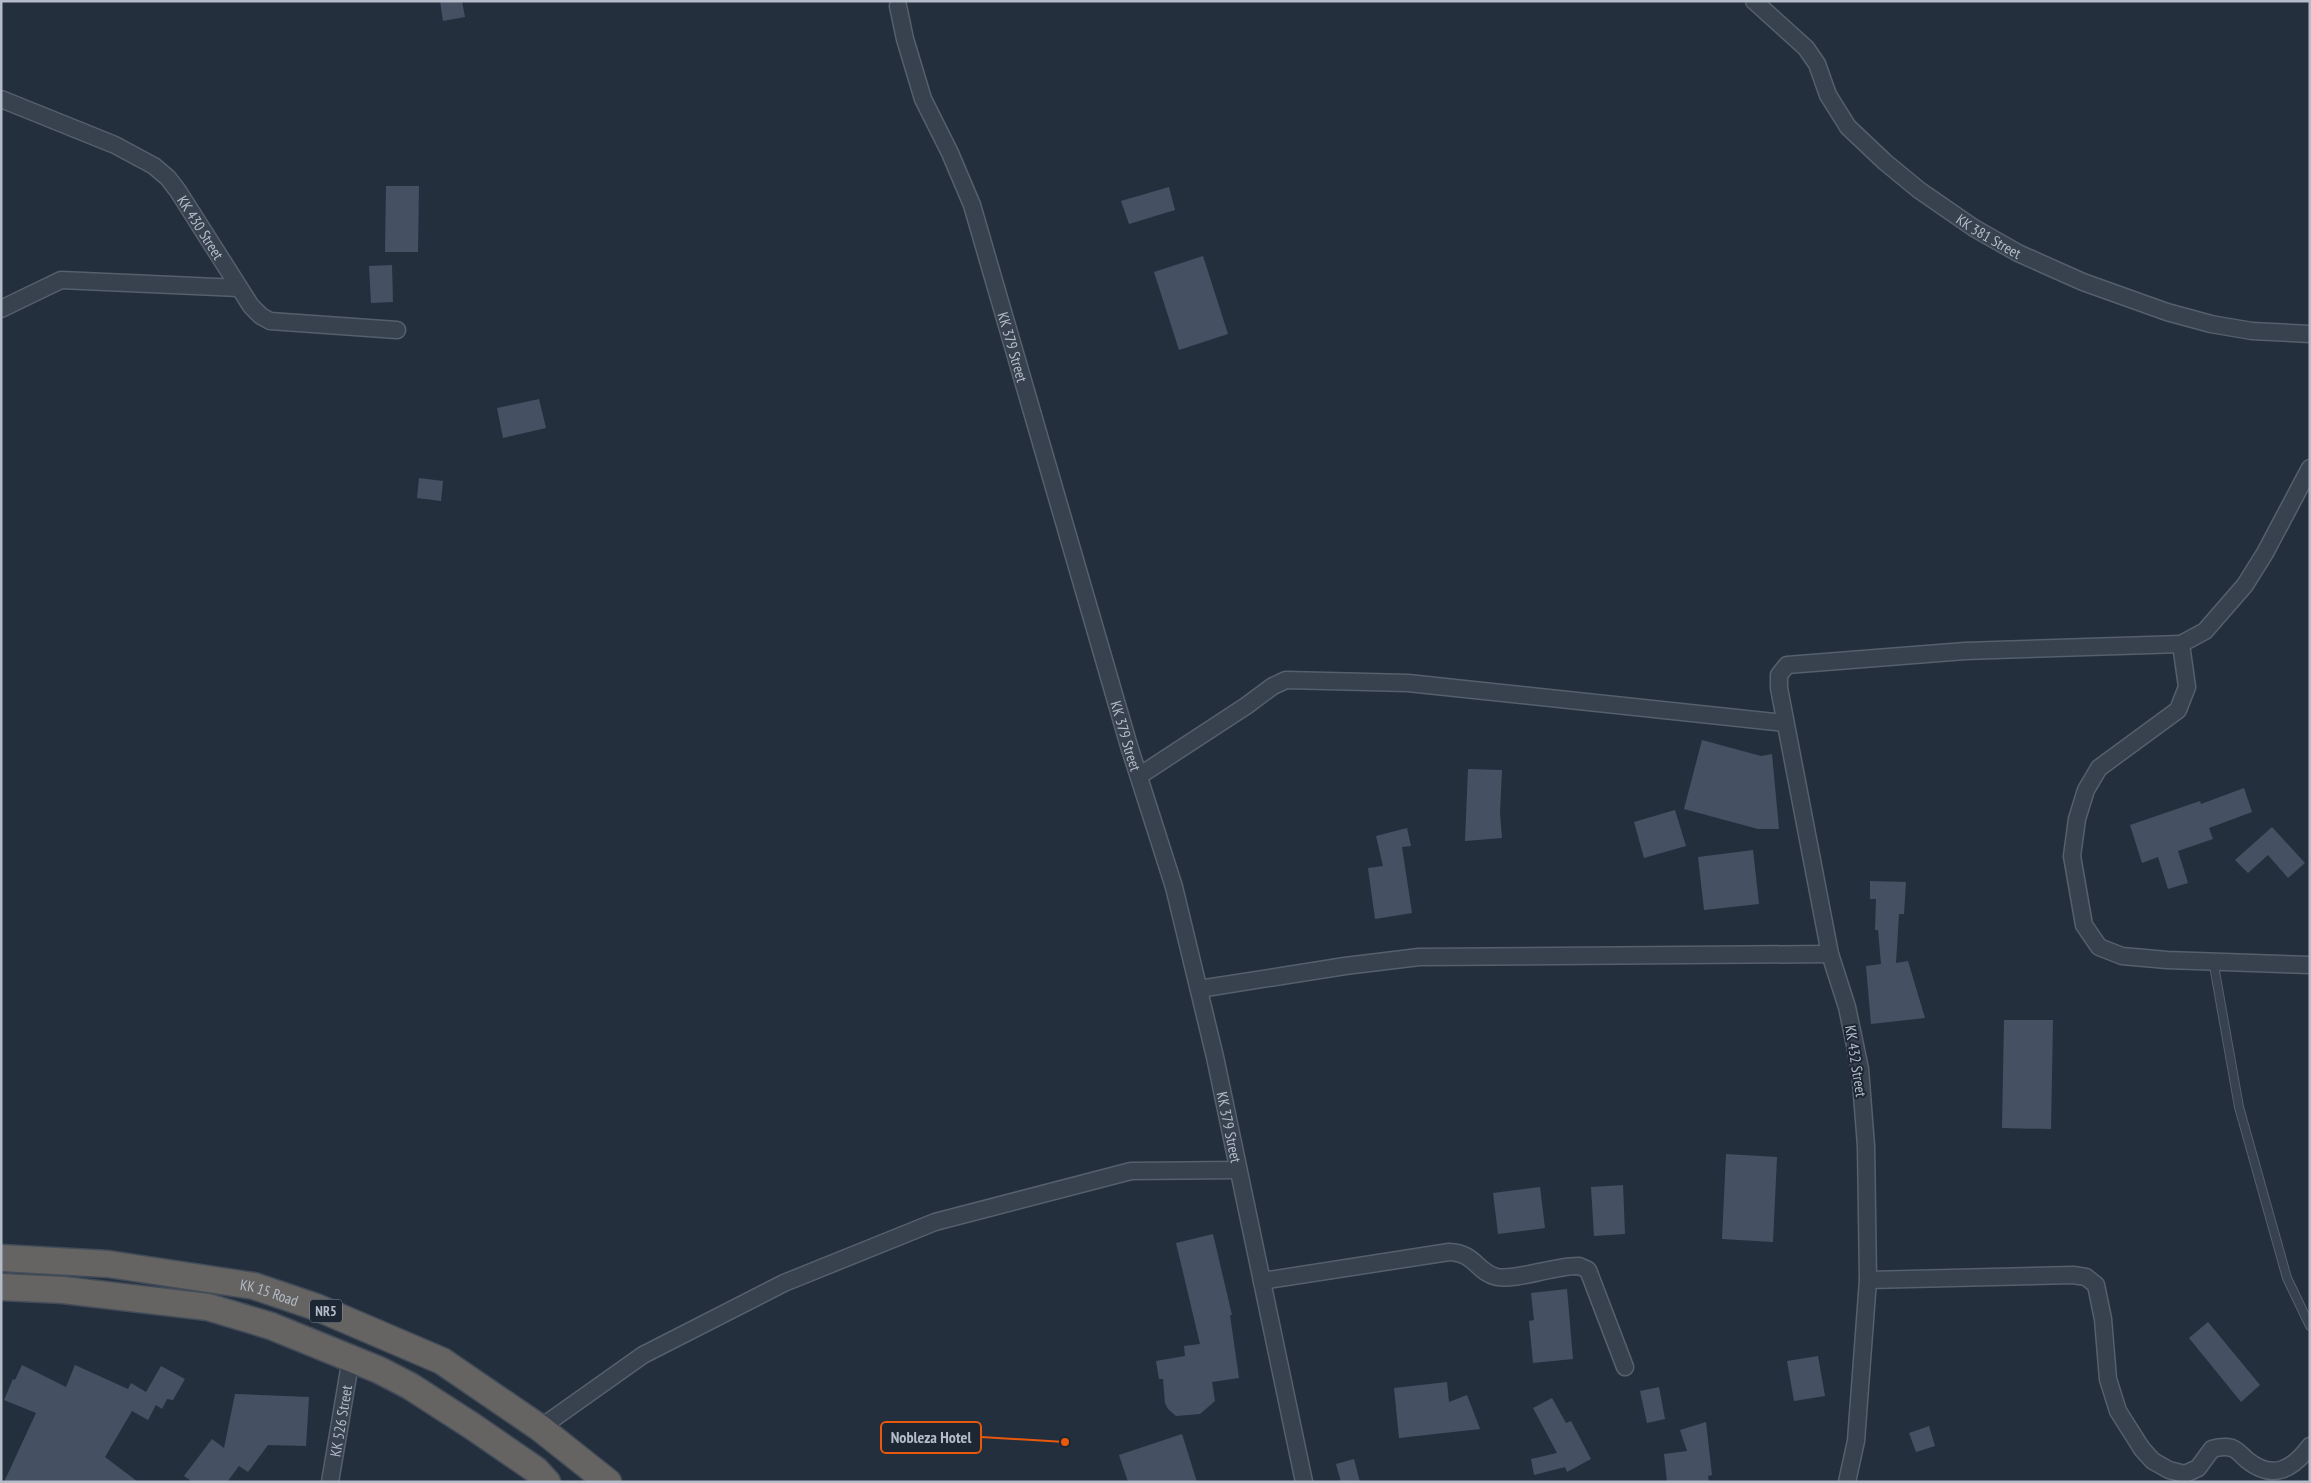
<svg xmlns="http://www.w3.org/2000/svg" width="2311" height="1483" viewBox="0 0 2311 1483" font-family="'PT Sans Narrow',sans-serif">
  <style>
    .building { fill: #455162 }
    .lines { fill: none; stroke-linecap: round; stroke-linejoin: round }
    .service-casing { stroke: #565f6c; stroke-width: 10 }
    .minor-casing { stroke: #565f6c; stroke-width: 19 }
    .trunk-casing { stroke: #434c59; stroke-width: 29 }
    .service { stroke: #38414e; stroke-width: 8 }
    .minor { stroke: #38414e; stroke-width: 16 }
    .trunk { stroke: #656462; stroke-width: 26 }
    .labels { text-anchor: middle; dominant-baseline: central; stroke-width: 4; stroke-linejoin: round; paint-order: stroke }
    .shield { fill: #1d2633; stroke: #878f9c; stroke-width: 1 }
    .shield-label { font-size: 14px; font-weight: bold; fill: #b4bcc9 }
    .street-label { font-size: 15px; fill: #b4bcc9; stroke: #1d2633 }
    .leader { fill: none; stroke: #e8590c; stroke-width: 2 }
    .callout-dot { fill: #e8590c; stroke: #1d2633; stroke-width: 2 }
    .callout { fill: #1d2633; stroke: #e8590c; stroke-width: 2 }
    .callout-label { font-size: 16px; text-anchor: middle; font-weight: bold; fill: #b4bcc9 }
  </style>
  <rect width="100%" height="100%" fill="#242f3e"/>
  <!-- building -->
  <path class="building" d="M440,1H462L465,17L443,21Z
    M386,186H419L418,252H385Z
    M1169,187L1175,210L1129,224L1121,201Z
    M1203,256L1228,334L1179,350L1154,272Z
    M392,265L393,302L371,303L369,266Z
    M539,399L546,428L503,438L497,408Z
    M419,478L443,481L441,501L417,498Z
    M1702,740L1761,756L1772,754L1779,829H1758L1684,809Z
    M1468,769L1502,770L1500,813L1502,838L1465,841Z
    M2244,788L2252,812L2209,828L2213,839L2178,851L2188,883L2168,889L2158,857L2142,863L2130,825L2200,801L2201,804Z
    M1675,810L1686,846L1644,858L1634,822Z
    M2272,827L2305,863L2288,878L2268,855L2248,873L2235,860Z
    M1407,828L1411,846L1402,847L1412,913L1375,919L1368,868L1383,866L1376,836Z
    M1753,850L1759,904L1704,910L1698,857Z
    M1870,881L1906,882L1904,914H1899L1896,963L1908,961L1925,1018L1871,1024L1866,966L1881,964L1878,930H1875L1876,899H1870Z
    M2004,1020H2053L2051,1129L2002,1128Z
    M1726,1154L1777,1157L1773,1242L1722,1239Z
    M1623,1185L1625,1234L1594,1236L1591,1187Z
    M1540,1187L1545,1228L1498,1234L1493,1193Z
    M1213,1234L1232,1315H1230L1239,1378L1212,1382L1215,1401L1200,1414L1176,1416L1168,1409L1165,1403L1163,1379H1159L1156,1361L1185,1356L1184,1346L1200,1344L1176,1243Z
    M1567,1289L1573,1359L1533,1363L1529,1321L1534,1320L1531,1293Z
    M2208,1322L2260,1385L2241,1402L2189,1338Z
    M1818,1356L1825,1396L1794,1401L1787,1361Z
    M22,1365L66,1387L75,1365L128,1389L131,1383L146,1392L161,1366L185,1379L173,1400L167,1399L162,1409L156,1405L148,1420L132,1411L105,1457L138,1482H4L36,1413L4,1400L13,1379L15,1380Z
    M1447,1382L1449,1402L1467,1395L1480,1429L1399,1438L1394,1388Z
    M1659,1387L1665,1419L1647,1423L1640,1391Z
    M235,1394L309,1397L306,1446L268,1445L248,1472L239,1466L227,1482H193L184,1476L212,1439L224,1448Z
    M1552,1398L1566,1423L1571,1421L1591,1459L1567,1472L1565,1467L1534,1475L1531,1459L1557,1453L1533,1408Z
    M1706,1422L1712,1475L1708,1476L1709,1482H1667L1664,1454L1687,1451L1680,1430Z
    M1929,1426L1935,1446L1916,1452L1909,1433Z
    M1182,1434L1197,1482H1128L1119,1455Z
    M1354,1459L1360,1482H1341L1336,1464Z"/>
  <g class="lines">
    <defs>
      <path id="service" d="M2213,960L2239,1107L2287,1278L2310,1326"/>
      <g id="minor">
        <path id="s1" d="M1754,1L1806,48L1817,64L1828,95L1848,127L1885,162L1919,190L1974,228L2018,253L2083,282L2167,312L2211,324L2252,331L2310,334"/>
        <path id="s2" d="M898,6L905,39L923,99L950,153L972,205L1129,746L1174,887L1215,1057L1304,1482"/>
        <path id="s3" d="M1,99L115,145L154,166L168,178L178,191L251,306L261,316L270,321L397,330"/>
        <path d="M1,309L61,280L239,288"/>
        <path d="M2310,468L2265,553L2245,585L2205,631L2181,644L2187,687L2178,710L2099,768L2086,790L2077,819L2072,856L2084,925L2099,947L2122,956L2167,960L2310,965"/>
        <path d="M1139,776L1246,706L1273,686L1286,680L1408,683L1785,723"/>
        <path d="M1199,989L1345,966L1419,957L1830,954"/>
        <path d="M1868,1280L2073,1275L2086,1277L2096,1285L2103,1319L2108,1379L2118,1411L2142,1449L2153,1461L2169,1470L2185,1474L2198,1468L2212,1449C2219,1447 2225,1446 2232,1448C2238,1450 2242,1456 2247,1460C2273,1481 2293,1469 2310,1446"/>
        <path d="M1262,1281L1449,1252C1476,1253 1476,1272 1497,1277C1516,1281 1556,1265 1579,1266L1588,1270L1625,1367"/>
        <path d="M540,1428L643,1355L784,1283L935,1222L1131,1171L1238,1170"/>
        <path id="s4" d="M330,1482L351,1358"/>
        <path d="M1847,1482L1856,1441L1868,1280L1866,1146L1860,1069L1847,1007L1830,954L1779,688V675L1787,665L1965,651L2181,644"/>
      </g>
      <g id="trunk">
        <path id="s5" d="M1,1258L108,1264L254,1286L316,1307L442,1361L540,1428L608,1482"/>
        <path d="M1,1287L63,1290L208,1307L271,1326L379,1370L410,1386L472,1426L536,1470L547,1482"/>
      </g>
    </defs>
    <!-- service casing -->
    <use href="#service" class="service-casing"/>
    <!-- minor casing -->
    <use href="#minor" class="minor-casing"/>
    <!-- trunk casing -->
    <use href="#trunk" class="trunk-casing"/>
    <!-- service -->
    <use href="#service" class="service"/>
    <!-- minor -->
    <use href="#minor" class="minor"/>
    <!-- trunk -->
    <use href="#trunk" class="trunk"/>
  </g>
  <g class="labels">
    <!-- shield labels -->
    <rect class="shield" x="310" y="1299.5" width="32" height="23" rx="4"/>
    <g class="shield-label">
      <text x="326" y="1311">NR5</text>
    </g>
    <!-- street labels -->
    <g class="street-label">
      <text stroke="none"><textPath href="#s3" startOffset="245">KK 430 Street</textPath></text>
      <text stroke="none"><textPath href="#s1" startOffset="339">KK 381 Street</textPath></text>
      <text stroke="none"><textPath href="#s2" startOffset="361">KK 379 Street</textPath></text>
      <text stroke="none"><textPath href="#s2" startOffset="766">KK 379 Street</textPath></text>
      <text transform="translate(1856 1061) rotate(81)">KK 432 Street</text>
      <text stroke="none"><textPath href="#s2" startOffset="1171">KK 379 Street</textPath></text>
      <text stroke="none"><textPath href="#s5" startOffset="271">KK 15 Road</textPath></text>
      <text stroke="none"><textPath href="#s4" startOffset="62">KK 526 Street</textPath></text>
    </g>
  </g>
  <!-- callouts -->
  <path class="leader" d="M1065 1442L981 1437"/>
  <circle class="callout-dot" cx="1065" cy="1442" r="5"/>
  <rect class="callout" x="881" y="1422" width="100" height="31" rx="5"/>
  <g class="callout-label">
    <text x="931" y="1443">Nobleza Hotel</text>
  </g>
  <!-- border -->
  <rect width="2311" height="1483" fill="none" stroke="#b4bcc9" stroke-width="5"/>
</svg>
